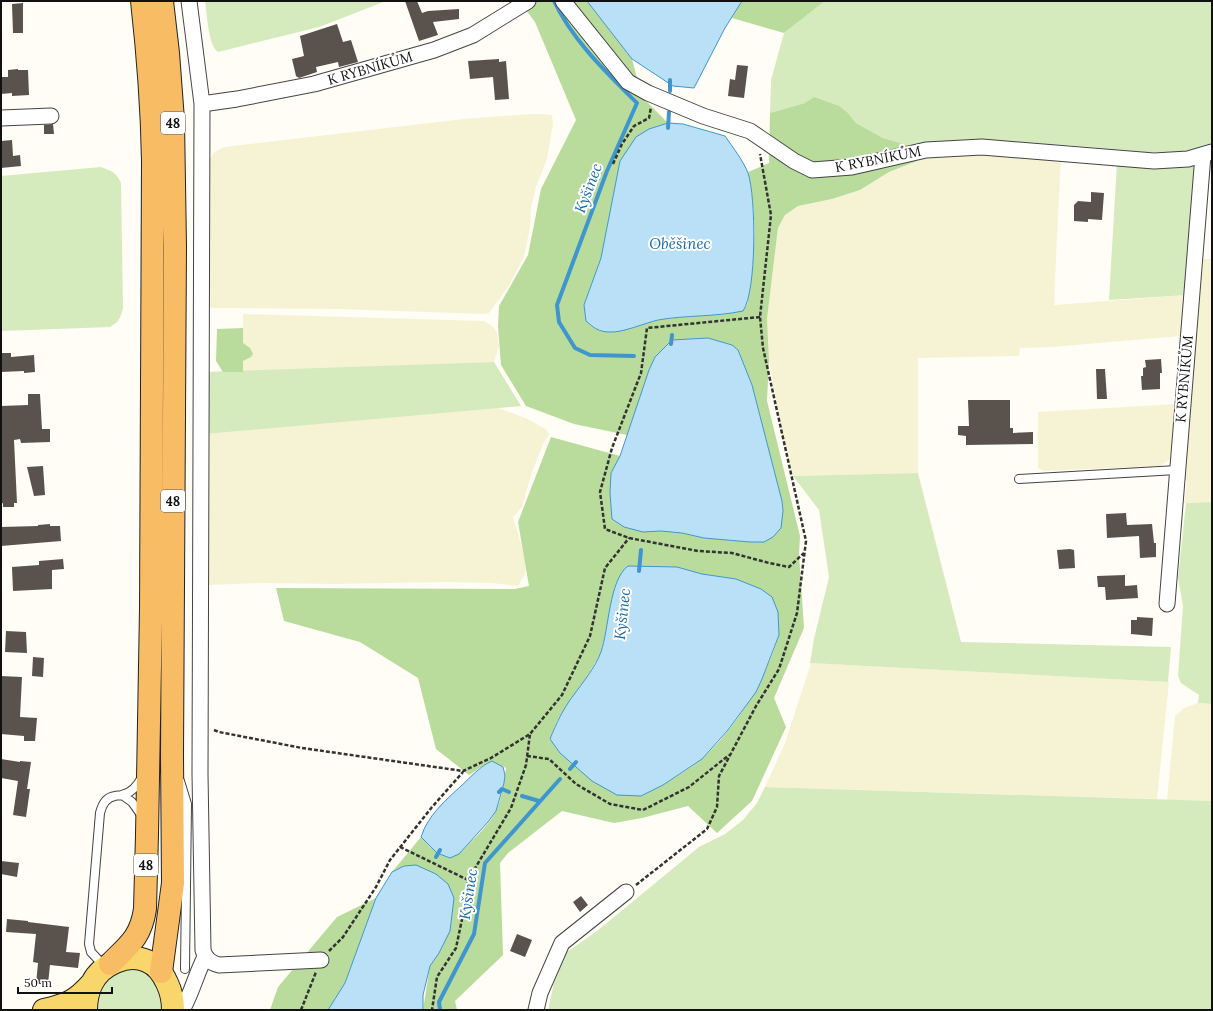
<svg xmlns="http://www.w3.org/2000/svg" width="1213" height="1011" viewBox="0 0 1213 1011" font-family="Lora,serif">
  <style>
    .farmland { fill: #f6f3d4 }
    .green { fill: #d5ebbd }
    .forest { fill: #b9dc9c; fill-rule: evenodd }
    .water { fill: #b9e0f7; stroke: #3f96cf }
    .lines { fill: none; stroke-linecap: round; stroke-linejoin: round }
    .stream { stroke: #3f96cf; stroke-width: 4 }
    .building { fill: #5a524d }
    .service-casing { stroke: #444; stroke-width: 10 }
    .minor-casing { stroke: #444; stroke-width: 17 }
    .primary-casing { stroke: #222; stroke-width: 24 }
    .trunk-casing { stroke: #222; stroke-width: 24 }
    .path { stroke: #333; stroke-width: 2.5; stroke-dasharray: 4 2; stroke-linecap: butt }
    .service { stroke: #fff; stroke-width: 8 }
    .minor { stroke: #fff; stroke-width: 15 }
    .primary { stroke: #f9d66b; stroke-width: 22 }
    .trunk { stroke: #f7bc64; stroke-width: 22 }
    .labels { text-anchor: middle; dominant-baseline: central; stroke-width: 4; stroke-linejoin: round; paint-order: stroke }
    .shield { fill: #fff; stroke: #585858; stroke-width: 1 }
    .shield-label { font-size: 13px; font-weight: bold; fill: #111 }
    .street-label { font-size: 14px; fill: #111; stroke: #fff }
    .water-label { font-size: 15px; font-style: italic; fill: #1768a6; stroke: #fff }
  </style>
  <rect width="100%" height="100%" fill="#fffdf5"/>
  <!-- farmland -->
  <path class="farmland" d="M530,114H542L552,115L553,124L547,159L536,187L531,207L530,227L524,257L508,287L489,313L484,314L338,309L212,308L210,306L209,160L214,152L224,147L464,119Z
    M964,154H1028L1061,157L1057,236L1054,305L1187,295L1181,336L1052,347L1020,348L1019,356L918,358V473L793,476L781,432L769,360L767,319L778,228L786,214L798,206L832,199L860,190L889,172L925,158Z
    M1203,259H1212V502L1184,503L1187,481L1183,478Z
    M243,314L484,321L491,325L497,332L499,346L494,362L243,372Z
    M1177,404L1172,458L1160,466L1044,471L1038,468V412Z
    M496,407L528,419L547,430L549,435L544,442L532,472L522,507L513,517L524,554L526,570L524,576L518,586L491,583L447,582L333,584L263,583L208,585L205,483L206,434Z
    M811,663L1169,682L1157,799L765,787L785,743Z
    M1198,703L1212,704V801L1167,800L1175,716L1184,708Z"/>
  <!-- green -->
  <path class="green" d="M205,1H386L319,27L218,52C208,46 207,12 205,1Z
    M825,1H1212V143L1181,152H1144L1079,146L1015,142L911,146L883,138L856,123L848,113L805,103L770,113L771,80L784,33Z
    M1117,162L1186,163L1193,167L1196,175L1187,295L1109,300Z
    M101,167C112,171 116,172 121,183L123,308C121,317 119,322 110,327L1,331V176Z
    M494,362L521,406L206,434V372Z
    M918,473L961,642L1171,647L1168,682L810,663L814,639L829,577L819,510L793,476Z
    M1212,502V704L1198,703L1199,695L1181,683L1178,676L1183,606L1178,578L1186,503Z
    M765,787L1212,801V1010H548L554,983L567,952L597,931L699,847L725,834L743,820L757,803Z
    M135,968C153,975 161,991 163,1010H97C98,995 105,977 119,971C124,969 130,969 135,968Z"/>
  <!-- forest -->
  <path class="forest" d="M519,1H587L632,59L642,97L668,123L649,129L620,161L601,258L584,305L612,332L658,320L683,317L727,314L747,305C755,262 758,215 748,172L769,163L770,113L805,103L814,97L839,106L848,113L856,123L883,138L911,146L917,161L889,172L860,190L832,199L798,206L785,215L778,228L767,319L769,360L767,401L800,536L799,554L804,628L774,698L786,727L752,801L717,833L688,806L642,818L614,823L562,811L508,853L500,863L503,955L455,1001L457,1010H423L430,966L436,958L404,866L392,872L421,837L431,848L459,854C471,841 488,827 496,811C502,798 504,782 506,768C488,757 484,766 469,775L436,749L418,678L360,642L284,621L276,588L515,589L529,586L518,522L551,437L620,456L611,473L610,493L612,519L661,531L682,533L704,538L783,511L782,501L752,385L738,350L732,345L708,338L672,340L655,357L649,370L627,435L574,424L526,406L501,365L498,327L499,306L528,255L541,189L576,120L535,22ZM677,567L702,574L736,579L779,635C765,681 738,725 703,758C699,762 693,765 688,769C673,779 657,788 641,796L559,752L550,739L545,751L557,721L572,697L584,682L601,653L617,582Z
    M741,1H825L784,33L732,18Z
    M243,328V343L250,348L253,354L251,357L243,361V372H223L216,361L217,329Z
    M376,898L345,983L328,1010H270L278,987L337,917Z"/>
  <!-- water -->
  <path class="water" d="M587,1H742L725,28L694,88L673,86L632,59Z
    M668,123L683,124L725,136C732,146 744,162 748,173C756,196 757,291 743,311C715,317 686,315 658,320C645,323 622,333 610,332C599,332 594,328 586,321L584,305L601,258L620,161L636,137L649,129Z
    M708,338L732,345L738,350L752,385L782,501L783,511L781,528L773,537L764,542H750L704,538L682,533L661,531L643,532L624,527L612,519L610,493L611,473L620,456L649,370L655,357L672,340Z
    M628,566L677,567L702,574L736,579L761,589L772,597L778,612L779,635L762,679L756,692L728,730L702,759L663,785L641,796L617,795L592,781L560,753L550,739C556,724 563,709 573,696C583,682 595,668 601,652C609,629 609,580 628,566Z
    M492,761L503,767L505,775L504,783L496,811L488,822L459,854L450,858L437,853L421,837C428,815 445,801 461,786C471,777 480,766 492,761Z
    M416,865L436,874L448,884L454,898L450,931L439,953L430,966L423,995V1010H328L345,983L376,898L392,872L404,866Z"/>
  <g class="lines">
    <!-- stream -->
    <path class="stream" d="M554,1C573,41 606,72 637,103L607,171L557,305L559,322L575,348L590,355L634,356
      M670,91V80
      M668,128L669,112
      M671,344L672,335
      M639,571L641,550
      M570,769L576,762
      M499,792L502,789L509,792
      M522,796L539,801
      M436,857L440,850
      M440,1010L439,1002L474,934L485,863L560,779"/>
  </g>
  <!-- building -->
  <path class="building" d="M405,1H417L422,13L428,11L459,9V19L433,22L438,35L419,41Z
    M23,3V33H13L12,4Z
    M337,24L343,42L351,40L358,62L339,67L338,62L316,67L317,72L299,78L296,76L292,59L304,56L300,36Z
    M499,59V62L506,61L509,99L495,100L493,77L470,79L468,61Z
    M737,65L748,66L744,98L728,96L730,79L735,80Z
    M18,69V70H28L29,95L12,96V93L1,94V77H8V70Z
    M53,124L54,134H44V125Z
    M12,140L13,156L20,155L21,166L1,168V141Z
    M1091,192L1104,193L1102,220L1088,219V222L1074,221V205L1078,201L1091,202Z
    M1,353H11V357L34,355L35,372L24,373V371L1,372Z
    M1161,359L1162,373H1160V389L1142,390L1141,376H1143V368L1146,367L1145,360Z
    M1096,369H1105L1107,399H1097Z
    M28,394H40L42,429H50V442L21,443L20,439L14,440L17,503H14V507H3V503L1,504V452H2L1,406L28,405Z
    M968,400H1010V428H1013V433L1033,432V444L966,445V436L958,435V426H969Z
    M43,466L45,495L34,496L27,467Z
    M1126,513L1127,525L1152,524L1154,543H1156V557L1140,558L1139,536L1107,538L1106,514Z
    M50,524V526H60L61,541L1,546V527L38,526V525Z
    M1070,549L1074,550L1075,568L1059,569L1057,550Z
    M63,559L64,569L52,570V589L13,591L12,567L39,565V561Z
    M1125,575V586L1137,585L1138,598L1106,600L1105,587H1098L1097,576Z
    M1137,617L1153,618L1152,636L1131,634V620H1137Z
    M6,631L26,632L27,653L5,652Z
    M33,657L44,658L43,677L32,676Z
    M1,676L22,677L20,717L37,718L35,741H24V736L1,734Z
    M1,759L20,762V761L31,762L27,789H30L26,817L13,815L18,781L1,778Z
    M1,861L19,863L17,877L1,874Z
    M581,896L588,905L580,912L573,902Z
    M7,919L28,921V922L69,927L66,952L80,953L78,968L50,965L48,984H36L38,963L33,962L36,934L6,932Z
    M517,934L532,940L525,957L510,951Z"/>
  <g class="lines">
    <defs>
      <path id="service" d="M1019,479L1177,470
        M180,781L187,804L185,969
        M122,795L132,802L142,816
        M105,967L91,952L89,944L100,813C102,805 106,797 115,796C117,795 120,796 122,795C131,793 138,785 142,777"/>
      <path id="minor" d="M189,1L202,104L200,774L203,950C205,958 210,963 219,965L321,960
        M563,1L628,82L648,93L703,116L750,131L794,161L812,170L852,167L926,150L982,147L1154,161L1188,159L1212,152
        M202,104L237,99L314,84L434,50L473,35L528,1
        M1,118L51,116
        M1167,604L1203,155
        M182,1010C192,993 196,974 205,957
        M536,1010L540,993L562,943L626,892"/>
      <path id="primary" d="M44,1010C67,1005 76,1001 92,983
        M86,1010C86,1001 88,991 92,983C101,965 127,952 147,961C157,965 163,974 167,983C171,991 173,1001 173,1010"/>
      <path id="trunk" d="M110,964C129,945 141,937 145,909L147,835L151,609L153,161C152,107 148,54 142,1
        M161,972L173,883L172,755L175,246L173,120L168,53L162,1"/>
    </defs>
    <!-- service casing -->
    <use href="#service" class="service-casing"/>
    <!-- minor casing -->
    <use href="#minor" class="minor-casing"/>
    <!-- primary casing -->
    <use href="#primary" class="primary-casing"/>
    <!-- trunk casing -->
    <use href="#trunk" class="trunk-casing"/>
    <!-- path -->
    <path class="path" d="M613,164L622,144L634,126L649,118L651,107
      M760,317L647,328L641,373L612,448L600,492L605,529L629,538L698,551L732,553L769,563L789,567L804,553
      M214,730L219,732L302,748L463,771L491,758L530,734L562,695L590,636L605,568L629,538
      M527,756L549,759L576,784L610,804L643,810L689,787L729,755
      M400,847L468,880L465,905L456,948L437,977L432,1010
      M468,880L511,808L526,765L530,734
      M636,885L707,829L717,807L719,776L756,706L779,669L797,613L806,541L763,348L760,317L771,215L760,154
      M329,951L343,937L376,887L390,860L432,807L463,772
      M301,1010L316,972"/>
    <!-- service -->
    <use href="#service" class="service"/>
    <!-- minor -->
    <use href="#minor" class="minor"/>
    <!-- primary -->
    <use href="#primary" class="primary"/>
    <!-- trunk -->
    <use href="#trunk" class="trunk"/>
  </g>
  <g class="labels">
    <!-- shield labels -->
    <g class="shield">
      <rect x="161" y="112" width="24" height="22" rx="3"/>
      <rect x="161" y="490" width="24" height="22" rx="3"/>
      <rect x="134" y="854" width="24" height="22" rx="3"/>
    </g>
    <g class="shield-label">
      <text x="173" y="123">48</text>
      <text x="173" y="501">48</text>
      <text x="146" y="865">48</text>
    </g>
    <!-- street labels -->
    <g class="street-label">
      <text transform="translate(370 68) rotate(-16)">K RYBNÍKŮM</text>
      <text transform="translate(878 159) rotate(-11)">K RYBNÍKŮM</text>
      <text transform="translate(1184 379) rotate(-85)">K RYBNÍKŮM</text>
    </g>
    <!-- water labels -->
    <g class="water-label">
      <text transform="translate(588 188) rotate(-69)">Kyšinec</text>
      <text x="680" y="243">Oběšinec</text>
      <text transform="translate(622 614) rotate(-84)">Kyšinec</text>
      <text transform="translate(468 894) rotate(-81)">Kyšinec</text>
    </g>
  </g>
  <!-- border -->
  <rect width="1213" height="1011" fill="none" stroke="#111111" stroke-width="4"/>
  <!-- scale -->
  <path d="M18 987v6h94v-6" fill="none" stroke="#111111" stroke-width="2"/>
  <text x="24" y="987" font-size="12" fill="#111111" stroke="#ffffff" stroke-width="3" paint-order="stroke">50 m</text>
</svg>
